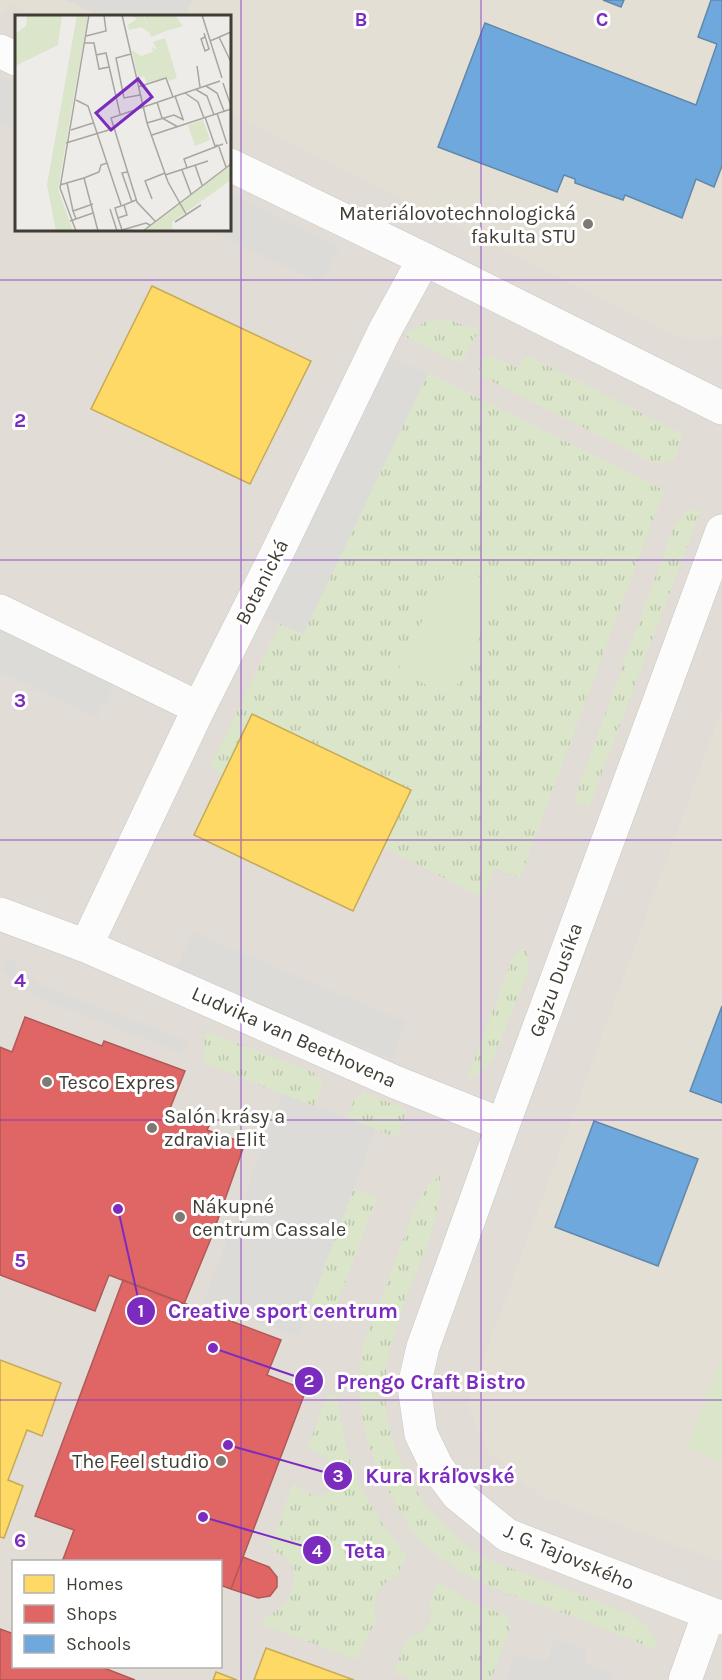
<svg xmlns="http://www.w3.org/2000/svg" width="722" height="1680" viewBox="0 0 722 1680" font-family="Karla,sans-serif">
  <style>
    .residential { fill: #e1ddd6; fill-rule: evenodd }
    .education { fill: #e3dfd4 }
    .grass { fill: url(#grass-tufts) }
    .pitch { fill: #dae5ca }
    .parking { fill: #dcdbd8 }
    .homes { fill: #ffd966; stroke: #c6aa57; stroke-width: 1.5 }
    .shops { fill: #e06666; stroke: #b05a57; stroke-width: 1.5 }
    .schools { fill: #6fa8dc; stroke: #6188aa; stroke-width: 1.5 }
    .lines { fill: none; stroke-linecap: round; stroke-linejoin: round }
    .minor-casing { stroke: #c9c8c4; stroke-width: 34 }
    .minor { stroke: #fcfcfc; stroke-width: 33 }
    .grid { fill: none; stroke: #7b2cbf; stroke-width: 1.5; stroke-opacity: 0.55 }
    .poi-dot { fill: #7d7a74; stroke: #fff; stroke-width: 2 }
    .labels { text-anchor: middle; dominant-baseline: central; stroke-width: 6; stroke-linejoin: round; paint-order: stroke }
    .poi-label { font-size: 20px; fill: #413d35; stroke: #fff; text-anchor: start }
    .street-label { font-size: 20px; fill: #413d35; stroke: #fff }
    .inset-road { fill: none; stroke: #a8a6a0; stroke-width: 1.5 }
    .view { fill: #7b2cbf; fill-opacity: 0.15; stroke: #7b2cbf; stroke-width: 3 }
    .inset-edge { fill: none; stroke: #413d35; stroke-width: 3 }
    .grid-label { font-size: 20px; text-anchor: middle; font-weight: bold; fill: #7b2cbf; stroke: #fff; stroke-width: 6; stroke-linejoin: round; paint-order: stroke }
    .leader { fill: none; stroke: #7b2cbf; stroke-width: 2 }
    .callout-dot { fill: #7b2cbf; stroke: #fff; stroke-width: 2 }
    .mark-label { font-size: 18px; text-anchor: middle; font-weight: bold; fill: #fff }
    .callout-label { font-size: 21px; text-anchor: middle; font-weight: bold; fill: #7b2cbf; stroke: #fff; stroke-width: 6; stroke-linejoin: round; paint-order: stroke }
  </style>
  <defs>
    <pattern id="grass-tufts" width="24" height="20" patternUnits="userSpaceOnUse" patternTransform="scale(1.5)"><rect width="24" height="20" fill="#dae5ca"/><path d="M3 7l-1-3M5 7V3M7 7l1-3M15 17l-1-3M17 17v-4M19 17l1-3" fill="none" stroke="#bcc5ae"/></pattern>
  </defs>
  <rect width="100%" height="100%" fill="#edece8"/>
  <!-- residential -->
  <path class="residential" d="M0,0H722V1680H0ZM16,16H230V230H16ZM14,1562H220V1666H14Z"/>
  <!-- education -->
  <path class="education" d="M0,0H722V336L703,340L679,337L230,113V16H37L10,3L3,15L0,14Z
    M722,709V1562L541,1496L489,1453L467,1404Z"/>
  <!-- grass -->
  <path class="grass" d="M448,320L479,330L464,358L460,362H455L403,335L425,322Z
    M526,355L683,434L675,459L666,463L652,462L477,374L484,358L490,356L518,368Z
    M428,373L664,490L520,878L494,868L483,898L384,847L411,790L253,714L223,775L210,767L280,624L303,634Z
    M692,510H701L589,807L573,802L674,526L683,514Z
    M525,949L529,960L527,975L494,1056L485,1069L467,1079L513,957L518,951Z
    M207,1032L315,1073L323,1084L314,1107L205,1063L204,1041Z
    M364,1092L407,1110L397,1138L347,1118L355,1098Z
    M440,1176C443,1227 413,1271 399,1319C392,1341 386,1362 385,1385C383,1454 427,1523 486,1558C500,1566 517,1570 532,1576C566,1589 600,1603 634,1616C648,1626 655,1635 659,1651C631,1640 603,1628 574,1617C524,1599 467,1584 427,1546C408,1529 393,1501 382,1478C362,1437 356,1394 362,1349L415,1208L428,1185Z
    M353,1188L377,1197L334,1312L310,1302Z
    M328,1393L338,1397C343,1460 367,1509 407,1556L396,1577L385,1583L378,1592L374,1606L376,1620L356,1659L265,1626L263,1622C267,1612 275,1613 282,1607C293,1597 299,1569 286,1558C281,1554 275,1552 270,1547L293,1483C301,1489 309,1496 319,1496C335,1495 343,1475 332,1464C326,1457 316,1452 308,1447Z
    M438,1582L467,1600L506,1616L510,1621V1627L491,1680H413L393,1672L408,1638L420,1633L429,1624L432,1613L429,1601Z"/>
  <!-- pitch -->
  <path class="pitch" d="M451,563L503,588L451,698L398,670Z
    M722,1357V1462L686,1448Z"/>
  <!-- parking -->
  <path class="parking" d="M66,0H192L186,16H101Z
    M0,76L16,84V132L0,124Z
    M230,192L340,248L321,284L210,230H230Z
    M389,357L428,373L303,634L262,616Z
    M0,631L114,686L96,718L0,672Z
    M192,932L406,1022L392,1059L176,970Z
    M8,957L39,984L188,1041L183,1054L33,996L2,971Z
    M283,1094L376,1129L298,1337L204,1301Z
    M555,1638L587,1650L585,1657L587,1664L612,1674L609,1680H506L515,1654L541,1662L545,1661L549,1656Z"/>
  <!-- homes -->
  <path class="homes" d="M152,286L311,361L250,484L91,409Z
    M252,714L411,790L353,911L194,835Z
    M0,1360L61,1383L42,1436L27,1430L8,1480L23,1486L4,1538L0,1537Z
    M266,1648L354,1680H254Z
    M216,1672L237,1680H213Z"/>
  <!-- shops -->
  <path class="shops" d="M25,1017L102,1046L104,1041L185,1071L169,1111L209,1126L207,1130L245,1143L212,1236L184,1304L109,1275L95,1311L0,1275V1047L12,1052Z
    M123,1280L281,1340L267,1375L306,1390L231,1589L220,1585V1562H62L74,1530L35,1516Z
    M243,1557L269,1567L277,1577V1587L270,1596L258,1598L231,1589Z
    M0,1629L14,1634V1666H99L135,1680H0Z"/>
  <!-- schools -->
  <path class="schools" d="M603,0H624L621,7Z
    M711,0H722V166L714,187L696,179L682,218L625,195L623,200L603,193L575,183V179L564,175L557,192L438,147L485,23L696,105L717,44L698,37Z
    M722,1006V1103L690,1091Z
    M594,1121L698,1159L658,1266L555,1227Z"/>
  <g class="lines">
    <defs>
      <path id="minor" d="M0,51L16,59
        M230,165L424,259L722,408
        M722,531L503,1125L423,1347L414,1386L421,1434L437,1467L458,1495L507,1535L722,1618
        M0,611L199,708L278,551L385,330L424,259
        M0,914L86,946L395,1082L503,1125
        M86,946L199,708
        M685,1680L709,1613"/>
    </defs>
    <!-- minor casing -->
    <use href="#minor" class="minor-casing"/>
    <!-- minor -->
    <use href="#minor" class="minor"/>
  </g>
  <!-- grid -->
  <path class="grid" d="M241,0V1680M481,0V1680M0,280H722M0,560H722M0,840H722M0,1120H722M0,1400H722"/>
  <!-- markers -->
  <g class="poi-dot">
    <circle cx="588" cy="224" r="6"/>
    <circle cx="47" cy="1082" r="6"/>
    <circle cx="152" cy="1128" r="6"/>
    <circle cx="180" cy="1217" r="6"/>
    <circle cx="221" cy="1461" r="6"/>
  </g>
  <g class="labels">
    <!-- poi labels -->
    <g class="poi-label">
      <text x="576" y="213" text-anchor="end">Materiálovotechnologická<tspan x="576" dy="23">fakulta STU</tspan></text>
      <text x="59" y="1082">Tesco Expres</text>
      <text x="164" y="1116">Salón krásy a<tspan x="164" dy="23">zdravia Elit</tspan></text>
      <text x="192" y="1206">Nákupné<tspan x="192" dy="23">centrum Cassale</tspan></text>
      <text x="209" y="1461" text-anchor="end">The Feel studio</text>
    </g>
    <!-- street labels -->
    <g class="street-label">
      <text transform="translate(262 582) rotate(-63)">Botanická</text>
      <text transform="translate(556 980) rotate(-70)">Gejzu Dusíka</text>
      <text transform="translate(294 1037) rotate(24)">Ludvika van Beethovena</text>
      <text transform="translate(569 1557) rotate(23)">J. G. Tajovského</text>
    </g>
  </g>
  <!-- overview -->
  <g transform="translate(15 15)">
    <rect width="216" height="216" fill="#edece8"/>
    <path d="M62,0H73L43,174L58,216H41L32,170ZM116,0H128L135,18L126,12L114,15L113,10L122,4ZM150,23L162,63L154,66L152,62L132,68L129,61L123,64L117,35L126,41L138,37L137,32L142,35L138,27ZM216,150V165L157,207L158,216H129Z" fill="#dae5ca"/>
    <path d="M12,0H47L43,30L0,51V19L11,11Z" fill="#dae5ca"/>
    <path d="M129,0H146L151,16L136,22Z" fill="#dae5ca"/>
    <path d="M146,0H160L168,11L151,16ZM188,105L195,125L180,131L173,110Z" fill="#dae5ca"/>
    <path class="inset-road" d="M107,0L132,108L153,167L171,199M187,0L207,63M189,18L194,34L190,36L186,24L190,22M71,21L91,16L89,0M204,22L216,47M195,26L216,17M70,28H79L84,54L94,52M116,39L101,43L109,83L125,80M81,40L91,38L105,99M182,51L185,72M208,68L216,91M191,71L202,78L209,96M123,72L151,63L158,82M180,74L192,81L199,100M170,78L183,87L189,103M160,81L168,104M61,85L73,91L106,190M142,87L147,103L163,112M202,98L212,129M190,102L200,131L203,130M132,108L159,100L169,105M56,115L78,108M137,120L216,94M51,128L97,114M204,132L211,152M180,150L187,170M172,153L169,144L208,129M167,155L176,179M112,157L107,158L117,187M150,160L193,146M69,163L84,157L86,150L92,148M52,168L58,196M45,170L69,163L83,216M137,184L130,166L150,158M109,190L100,193L103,203L112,200L109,190L121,185M95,194L102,216M103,203L107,215L131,208L135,210M61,204L58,196L78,189M55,206L78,198M140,206L122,187L96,103L205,66M160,207L186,190M61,216L45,173L74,0M128,216L216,149"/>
    <path class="view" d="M123,64L137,82L96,115L81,98Z"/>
    <rect width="216" height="216" class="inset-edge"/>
  </g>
  <g class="grid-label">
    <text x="361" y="26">B</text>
    <text x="602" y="26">C</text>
    <text x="20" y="427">2</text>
    <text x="20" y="707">3</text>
    <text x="20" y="987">4</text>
    <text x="20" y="1267">5</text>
    <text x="20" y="1547">6</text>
  </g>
  <!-- callouts -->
  <path class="leader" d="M118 1209L141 1311M213 1348L309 1381M228 1445L338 1476M203 1517L317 1550"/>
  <g class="callout-dot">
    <circle cx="118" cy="1209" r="6"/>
    <circle cx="213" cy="1348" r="6"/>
    <circle cx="228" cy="1445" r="6"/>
    <circle cx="203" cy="1517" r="6"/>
    <circle cx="141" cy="1311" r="15"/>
    <circle cx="309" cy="1381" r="15"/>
    <circle cx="338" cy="1476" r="15"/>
    <circle cx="317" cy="1550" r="15"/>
  </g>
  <g class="mark-label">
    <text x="141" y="1317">1</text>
    <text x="309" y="1387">2</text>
    <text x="338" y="1482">3</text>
    <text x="317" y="1557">4</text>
  </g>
  <g class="callout-label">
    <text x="283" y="1318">Creative sport centrum</text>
    <text x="431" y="1389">Prengo Craft Bistro</text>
    <text x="440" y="1483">Kura kráľovské</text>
    <text x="365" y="1558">Teta</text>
  </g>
  <!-- legend -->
  <rect x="12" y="1560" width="210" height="108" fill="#ffffff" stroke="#b3b1ae" stroke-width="1.5"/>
  <rect x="24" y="1575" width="30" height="18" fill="#ffd966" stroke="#b3b1ae" stroke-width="1.5"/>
  <text x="66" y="1590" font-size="18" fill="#413d35">Homes</text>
  <rect x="24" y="1605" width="30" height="18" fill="#e06666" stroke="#b3b1ae" stroke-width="1.5"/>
  <text x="66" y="1620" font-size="18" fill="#413d35">Shops</text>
  <rect x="24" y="1635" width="30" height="18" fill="#6fa8dc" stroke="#b3b1ae" stroke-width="1.5"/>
  <text x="66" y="1650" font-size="18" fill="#413d35">Schools</text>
</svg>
